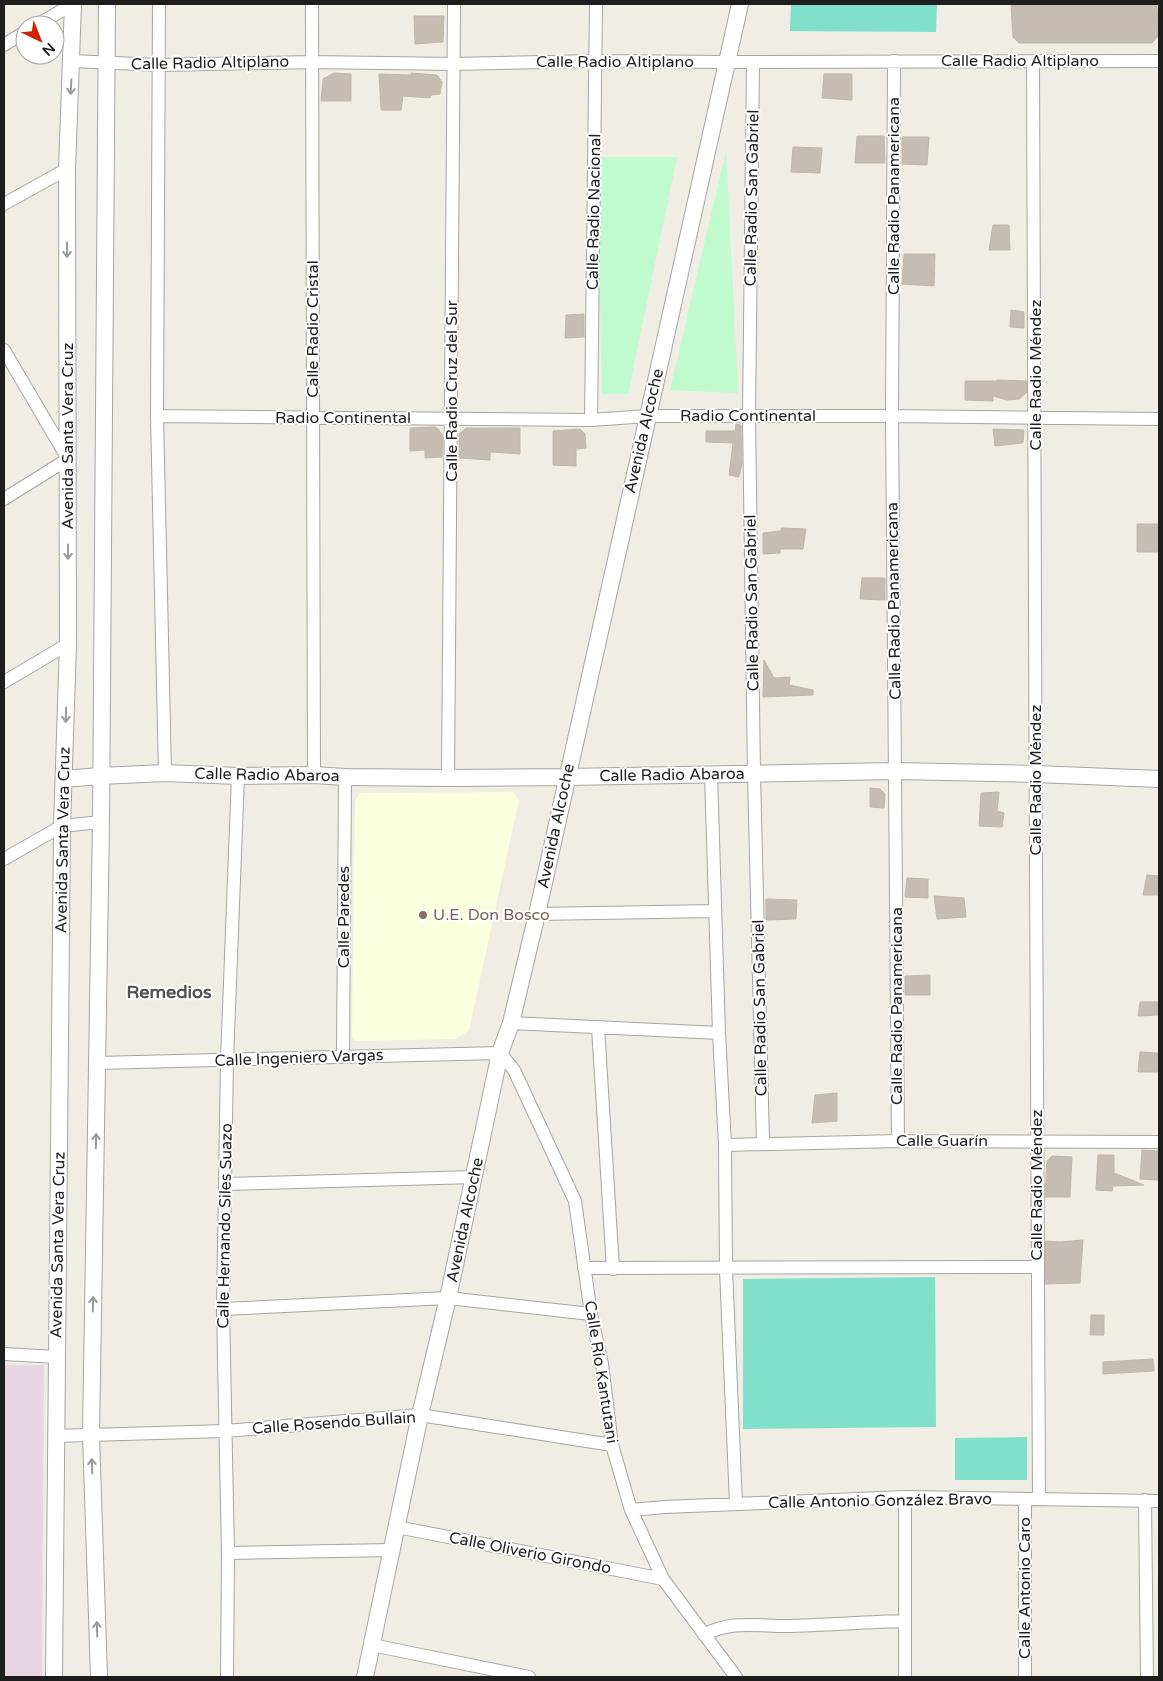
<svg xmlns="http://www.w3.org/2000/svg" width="1163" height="1681" viewBox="0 0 1163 1681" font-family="'Varela Round',sans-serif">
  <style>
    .industrial { fill: #e8d6e2 }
    .education { fill: #f9ffdd }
    .park { fill: #c0facf }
    .pitch { fill: #81e0cb }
    .building { fill: #c4bdb3; stroke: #c1b7a6 }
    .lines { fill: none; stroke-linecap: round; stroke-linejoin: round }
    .minor-casing { stroke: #a5a5a5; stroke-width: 14 }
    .tertiary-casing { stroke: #a5a5a5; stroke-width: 18 }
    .minor { stroke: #fff; stroke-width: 12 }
    .tertiary { stroke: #fff; stroke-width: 16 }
    .oneway { stroke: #9a9a9a }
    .education-dot { fill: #8d6e63; stroke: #fff; stroke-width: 2 }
    .labels { text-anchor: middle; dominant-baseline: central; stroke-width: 4; stroke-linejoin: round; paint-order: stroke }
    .street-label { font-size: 16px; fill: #1e1e1e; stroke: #fff }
    .education-label { font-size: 16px; fill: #785e54; stroke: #fff; text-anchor: start }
    .neighbourhood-label { font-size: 18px; font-weight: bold; fill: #515151; stroke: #fff }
  </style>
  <rect width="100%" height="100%" fill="#efede4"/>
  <!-- industrial -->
  <path class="industrial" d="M4,1365H44L42,1677H4Z"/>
  <!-- education -->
  <path class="education" d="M513,792L519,800L469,1030L456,1039L355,1041L352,1036L355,801L360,793Z"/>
  <!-- park -->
  <path class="park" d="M726,151L738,393L670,390Z
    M597,157H677L628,394H602Z"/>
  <!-- pitch -->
  <path class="pitch" d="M791,4H937L936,32L790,31Z
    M935,1277L936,1427L743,1429V1279Z
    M1027,1437V1480H955V1438Z"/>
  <!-- building -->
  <path class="building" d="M1011,4H1157L1158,36L1152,43H1019L1013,37Z
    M414,16H444L443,42L415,44Z
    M334,73L351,74V101H321L323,79Z
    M411,73L437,75L442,82L440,94L431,95L430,98L403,96L401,110H381L379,74L411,75Z
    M824,74H852V100L822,98Z
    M857,136H884L885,163H855Z
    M902,137H929L927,165L902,164Z
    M793,147L822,148L820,173L791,172Z
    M993,225H1009L1010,250H989Z
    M904,254H935L934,286L902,284Z
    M1011,310L1024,312V328L1010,327Z
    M584,314V337L565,338L566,315Z
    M997,380L1027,381V392L1019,399L1007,400L993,396V401L965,400V381H997Z
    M736,424L741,425L742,464L739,477L729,475L733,443L706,442V431H735Z
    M435,427L439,430L443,437L442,457L425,458V450L410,451V428Z
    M466,428H520V454L490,452V460L459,458V434Z
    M580,429L585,434L586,448L576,449V466L553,465V431Z
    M993,429L1024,430L1023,443L995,446Z
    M1137,524H1159V552H1137Z
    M781,528L806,529L803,549H780V553L763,554V533L781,531Z
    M862,578H885V600L860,599Z
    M764,660L774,678L790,677L789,685L813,690V695L763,697Z
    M870,788L880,789L885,794L884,808L870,807Z
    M999,792L997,811L1004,813L1002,827L979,826L981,793Z
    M1147,875L1159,876V895H1143Z
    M907,878L928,879V898L905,897Z
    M934,896L964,898L966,917L937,919Z
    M766,899L797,900L796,919L766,920Z
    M930,975V995H905V976Z
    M1140,1002H1159V1015L1138,1016Z
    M1140,1052L1159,1053V1072H1138Z
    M837,1093V1121L812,1123L815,1095Z
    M1142,1150L1159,1151V1180L1140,1179Z
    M1098,1155H1114V1173L1144,1185L1113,1186L1112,1191L1096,1190Z
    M1052,1156L1072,1157L1070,1197H1045L1047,1161Z
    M1083,1240L1080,1283L1045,1284V1241L1060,1242Z
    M1091,1315H1104V1335H1090Z
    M1153,1359L1154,1371L1103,1374V1362Z"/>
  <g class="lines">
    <defs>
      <path id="minor" d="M159,4L157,416L165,773
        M312,4L314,775
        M37,25L73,4
        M4,45L25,32
        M72,61L159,65L312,62L454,64L596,61L726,62L1159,61
        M894,61L892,416L898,1141
        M1033,61C1037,540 1034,1020 1039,1499
        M753,62L749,416L754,774L763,1143
        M4,204L67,169
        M4,350L68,459L4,499
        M157,416L591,420L648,416H892L1159,419
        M591,420L596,4
        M4,682L68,644
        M711,774L719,1033L725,1145L726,1269L736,1504
        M448,778L454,4
        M4,859L62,826L101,822
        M537,914L715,911
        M511,1023L719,1033
        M598,1027L613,1269
        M343,1056L345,777
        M97,1063L500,1053L514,1070L575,1201L591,1314L602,1364L612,1445L631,1510L663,1579L736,1677
        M725,1145L898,1141L1159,1142
        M225,1184L474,1177
        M584,1268L1037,1267
        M223,1309L448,1298L591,1314
        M4,1354L57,1357
        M55,1436L225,1431L420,1415L612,1445
        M1025,1499V1677
        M1145,1500L1147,1677
        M631,1510L665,1507L905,1497L1159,1501
        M397,1527L663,1579
        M228,1553L392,1550
        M704,1635C729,1620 758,1626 786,1626C826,1625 866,1622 905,1621
        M372,1645L529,1677
        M227,1677L228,1553L223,1309L227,1060L238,776
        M905,1677V1497"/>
      <path id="tertiary" d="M64,779L100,776L165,773L238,776L314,775L345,777L448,778L567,777L896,771L1036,774L1159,779
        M54,1677L62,826L68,644L67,169L73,4
        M99,1677L91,1435L101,822L107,4
        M365,1677L420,1415L448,1298L500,1053L511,1023L537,914L740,4"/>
    </defs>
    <!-- minor casing -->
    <use href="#minor" class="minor-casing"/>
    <!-- tertiary casing -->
    <use href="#tertiary" class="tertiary-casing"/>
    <!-- minor -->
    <use href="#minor" class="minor"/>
    <!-- tertiary -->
    <use href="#tertiary" class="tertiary"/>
  </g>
  <!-- one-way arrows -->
  <defs><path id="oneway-shaft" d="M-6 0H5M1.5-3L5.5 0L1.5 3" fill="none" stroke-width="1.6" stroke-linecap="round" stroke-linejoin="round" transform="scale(1.25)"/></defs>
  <g class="oneway">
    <use href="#oneway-shaft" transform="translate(71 87) rotate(93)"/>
    <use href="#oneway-shaft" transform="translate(67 250) rotate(90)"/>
    <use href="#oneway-shaft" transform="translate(68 552) rotate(90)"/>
    <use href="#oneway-shaft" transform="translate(66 715) rotate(91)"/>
    <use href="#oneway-shaft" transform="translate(96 1141) rotate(-89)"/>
    <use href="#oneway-shaft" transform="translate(93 1304) rotate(-89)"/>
    <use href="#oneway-shaft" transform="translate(92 1466) rotate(-92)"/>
    <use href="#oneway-shaft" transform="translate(97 1629) rotate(-92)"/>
  </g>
  <!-- markers -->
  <circle class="education-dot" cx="423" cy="915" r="5"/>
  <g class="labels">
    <!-- street labels -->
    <g class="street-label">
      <text x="1020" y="61">Calle Radio Altiplano</text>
      <text x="615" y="62">Calle Radio Altiplano</text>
      <text transform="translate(210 63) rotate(-1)">Calle Radio Altiplano</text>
      <text transform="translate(894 196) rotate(-90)">Calle Radio Panamericana</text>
      <text transform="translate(752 198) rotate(-89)">Calle Radio San Gabriel</text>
      <text transform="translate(594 212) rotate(-89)">Calle Radio Nacional</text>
      <text transform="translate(313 329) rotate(-90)">Calle Radio Cristal</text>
      <text transform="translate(1036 375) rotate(-90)">Calle Radio Méndez</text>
      <text transform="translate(452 391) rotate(-90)">Calle Radio Cruz del Sur</text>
      <text x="748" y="416">Radio Continental</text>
      <text x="343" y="418">Radio Continental</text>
      <text transform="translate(644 431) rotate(-77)">Avenida Alcoche</text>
      <text transform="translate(68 436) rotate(-90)">Avenida Santa Vera Cruz</text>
      <text transform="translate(894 601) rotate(-91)">Calle Radio Panamericana</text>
      <text transform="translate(752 603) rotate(-91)">Calle Radio San Gabriel</text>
      <text transform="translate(267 775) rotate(1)">Calle Radio Abaroa</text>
      <text transform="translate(672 775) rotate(-1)">Calle Radio Abaroa</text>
      <text transform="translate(1036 780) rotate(-90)">Calle Radio Méndez</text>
      <text transform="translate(556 826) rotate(-78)">Avenida Alcoche</text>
      <text transform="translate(63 840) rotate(-89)">Avenida Santa Vera Cruz</text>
      <text transform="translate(344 917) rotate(-90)">Calle Paredes</text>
      <text transform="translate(897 1006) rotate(-90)">Calle Radio Panamericana</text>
      <text transform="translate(760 1008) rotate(-91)">Calle Radio San Gabriel</text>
      <text transform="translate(299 1058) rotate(-2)">Calle Ingeniero Vargas</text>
      <text x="942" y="1141">Calle Guarín</text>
      <text transform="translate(1037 1185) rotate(-90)">Calle Radio Méndez</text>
      <text transform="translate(465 1220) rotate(-78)">Avenida Alcoche</text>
      <text transform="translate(225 1226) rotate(-89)">Calle Hernando Siles Suazo</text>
      <text transform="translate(58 1245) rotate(-89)">Avenida Santa Vera Cruz</text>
      <text transform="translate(601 1372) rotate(81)">Calle Río Kantutani</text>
      <text transform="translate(334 1423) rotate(-4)">Calle Rosendo Bullain</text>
      <text transform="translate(880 1501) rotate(-1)">Calle Antonio González Bravo</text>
      <text transform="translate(530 1553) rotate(11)">Calle Oliverio Girondo</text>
      <text transform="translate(1025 1588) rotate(-90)">Calle Antonio Caro</text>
    </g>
    <!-- education labels -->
    <g class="education-label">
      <text x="433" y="915">U.E. Don Bosco</text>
    </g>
    <!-- neighbourhood labels -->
    <g class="neighbourhood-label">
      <text x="169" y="992">Remedios</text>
    </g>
  </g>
  <!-- border -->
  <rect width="1163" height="1681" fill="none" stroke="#1e1e1e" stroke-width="10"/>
  <!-- north arrow -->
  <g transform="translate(40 40) rotate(137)"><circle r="24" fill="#ffffff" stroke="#a5a5a5"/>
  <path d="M0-4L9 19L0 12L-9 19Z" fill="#cc2300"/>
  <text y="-8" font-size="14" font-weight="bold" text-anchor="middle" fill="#1e1e1e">N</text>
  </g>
</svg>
